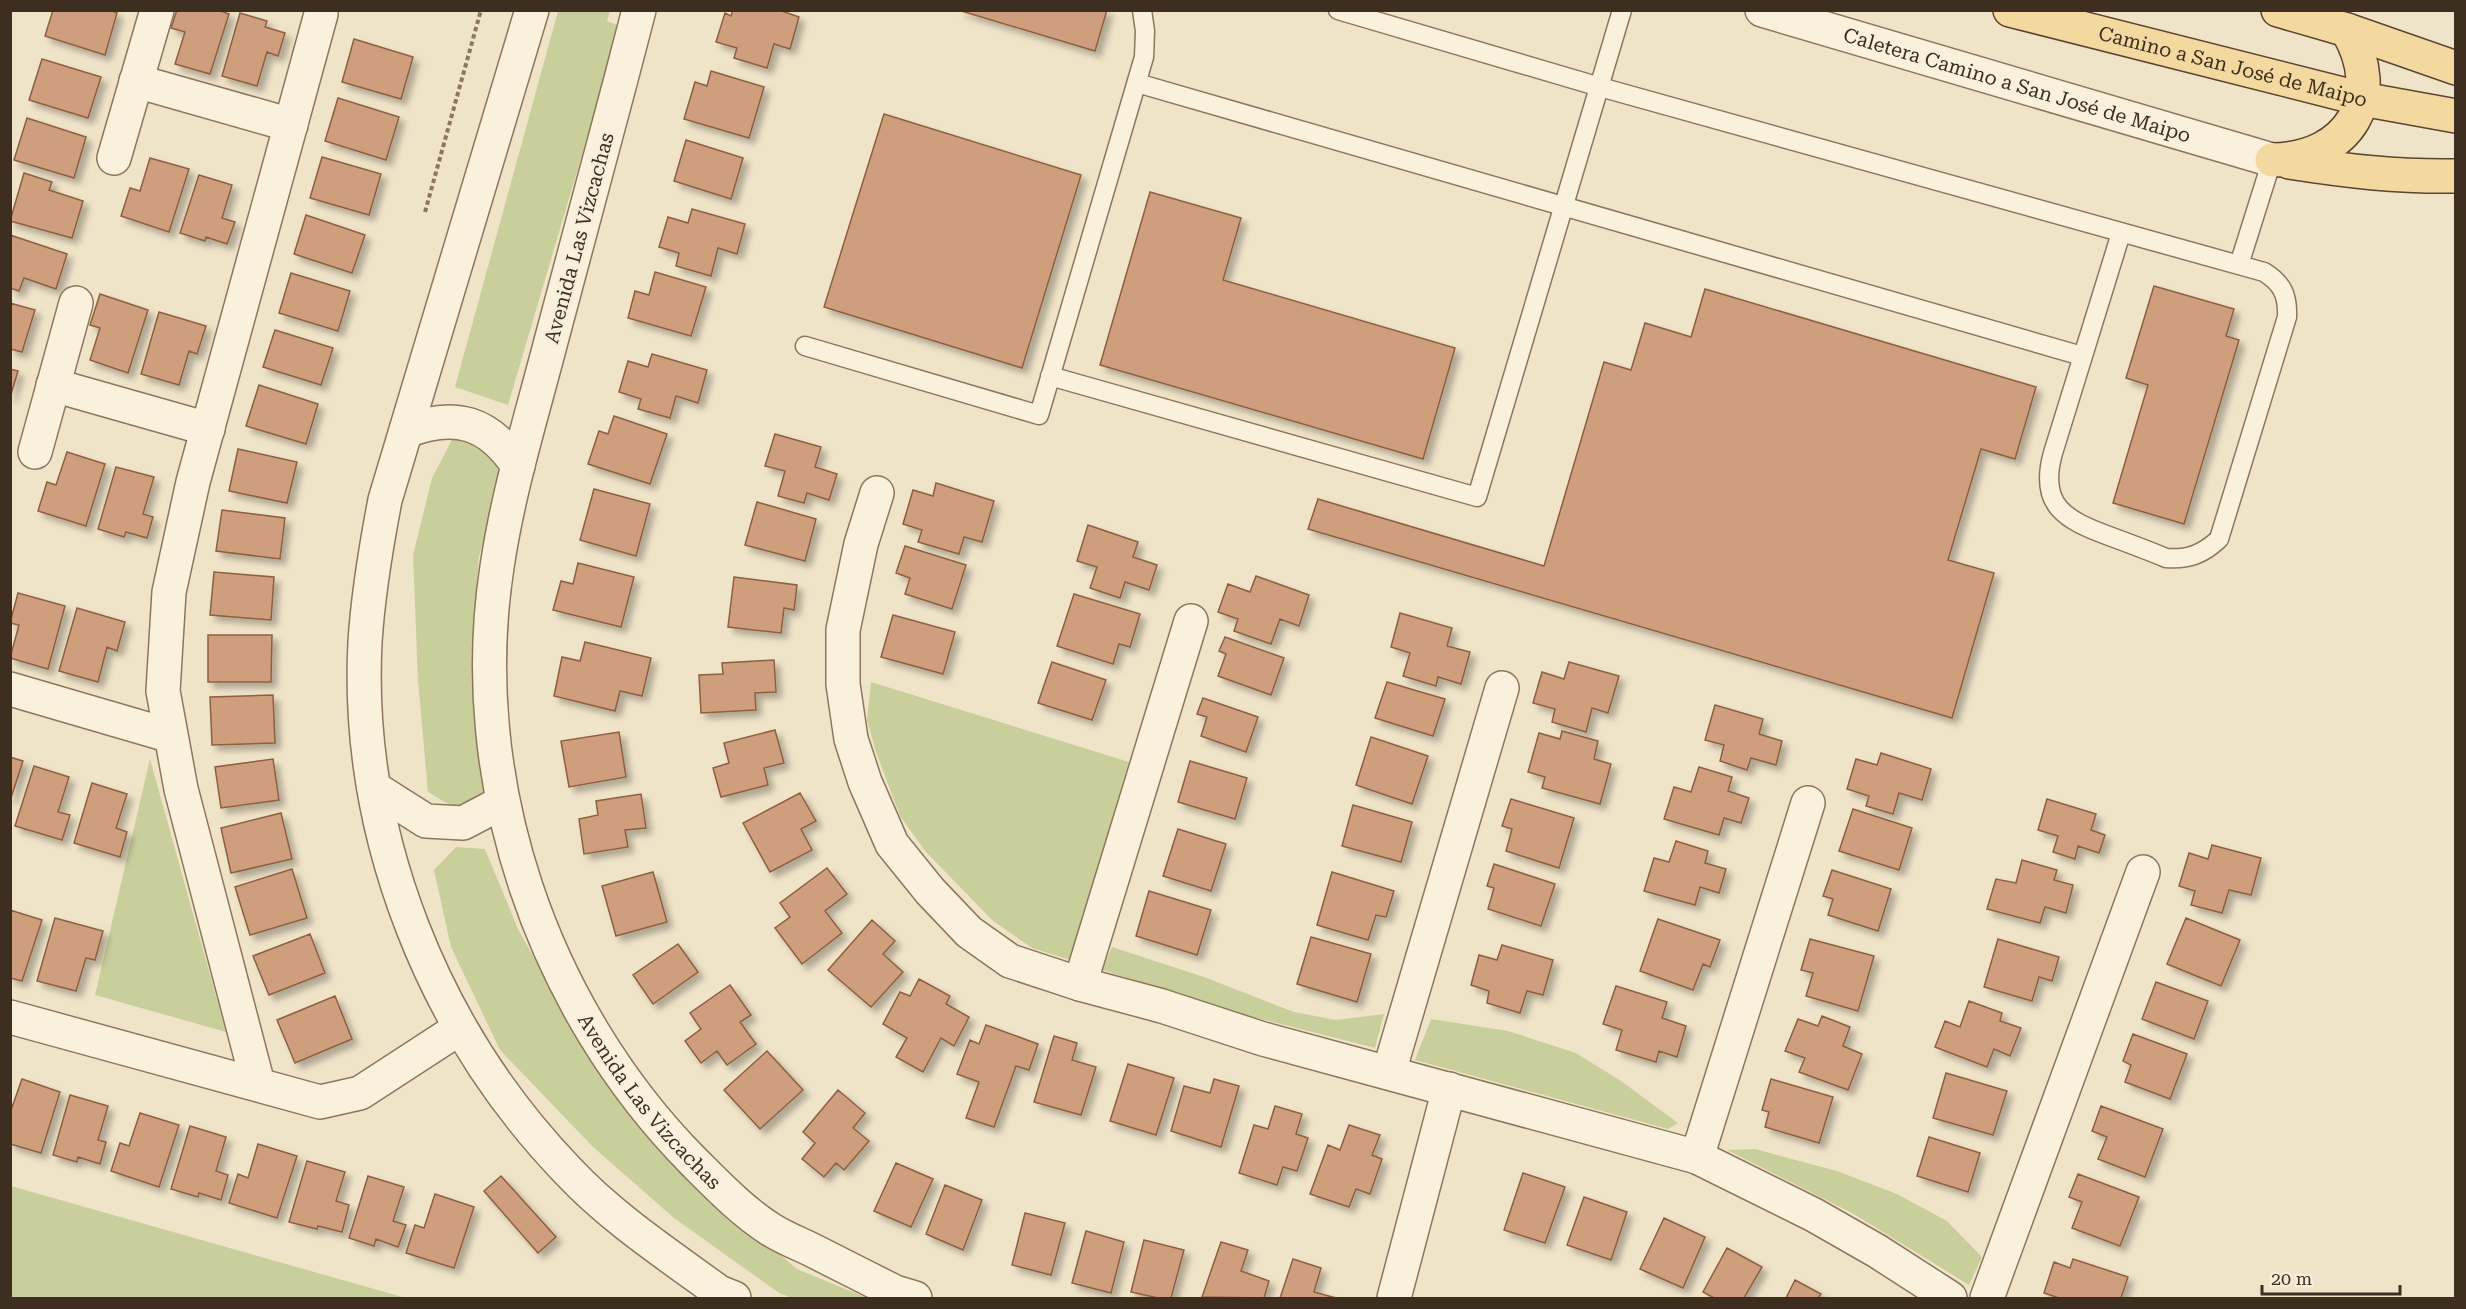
<svg xmlns="http://www.w3.org/2000/svg" width="2466" height="1309" viewBox="0 0 2466 1309" font-family="'Roboto Serif',serif">
  <style>
    .green { fill: #c9cf9b }
    .building { fill: #cf9f7d; stroke: #8d5f41; stroke-width: 1.5; filter: url(#shadow) }
    .lines { fill: none; stroke-linecap: round; stroke-linejoin: round }
    .lane-casing { stroke: #8d765c; stroke-width: 21 }
    .street-casing { stroke: #8d765c; stroke-width: 36 }
    .primary-casing { stroke: #5b4430; stroke-width: 36 }
    .path { stroke: #8d765c; stroke-width: 4; stroke-dasharray: 4.5 3; stroke-linecap: butt }
    .lane { stroke: #faf1dc; stroke-width: 18 }
    .street { stroke: #faf1dc; stroke-width: 33 }
    .primary { stroke: #f3d9a0; stroke-width: 33 }
    .labels { text-anchor: middle; dominant-baseline: central; stroke-width: 4.5; stroke-linejoin: round; paint-order: stroke }
    .street-label { font-size: 20px; fill: #3d2e20; stroke: #f7eed8 }
  </style>
  <defs>
    <filter id="shadow"><feDropShadow dx="5.5" dy="5.5" stdDeviation="3" flood-color="#0004"/></filter>
  </defs>
  <rect width="100%" height="100%" fill="#f0e4c8"/>
  <!-- green -->
  <path class="green" d="M558,11H610L607,21L620,26L508,405L455,387Z
    M456,432L503,460L500,484L479,556L476,601L473,677L490,785L483,802L458,810L428,792L418,681L413,555L432,478Z
    M871,682L1129,762L1070,960L1032,948L993,921L926,852L900,816L876,752L867,720Z
    M150,759L226,1032L95,995Z
    M456,847L485,849L518,929L572,1026L708,1194L797,1269L867,1298H792L779,1293L674,1218L593,1147L500,1050L451,947L434,870Z
    M1112,947L1204,977L1294,1012L1336,1020L1384,1014L1375,1048L1253,1017L1102,970Z
    M1431,1019L1508,1031L1576,1053L1621,1081L1678,1123L1668,1129L1415,1060Z
    M1755,1149L1837,1171L1897,1194L1947,1221L1982,1257L1969,1285L1852,1213L1727,1150Z
    M11,1186L406,1298H11Z"/>
  <!-- building -->
  <path class="building" d="M53,10H110L117,13L105,55L45,36Z
    M177,10H218L229,14L210,74L175,64L185,32L171,28Z
    M733,10H779L799,17L790,49L774,44L767,68L734,58L737,48L716,42L725,13L731,16Z
    M958,10H1107L1095,51Z
    M240,13L267,21L265,27L285,33L278,56L267,52L257,86L222,76Z
    M354,39L413,57L401,99L342,82Z
    M42,59L101,77L88,118L29,100Z
    M711,71L764,87L749,138L684,119L695,82L707,86Z
    M338,98L399,117L386,160L325,141Z
    M884,114L1081,175L1022,368L824,307Z
    M27,118L86,137L74,178L14,160Z
    M686,140L743,158L731,199L674,181Z
    M322,157L381,174L369,215L310,198Z
    M150,158L189,169L169,232L121,216L130,188L140,191Z
    M24,173L52,182L49,190L83,201L72,238L10,221Z
    M199,175L232,185L222,218L235,222L227,244L206,237L205,241L180,233Z
    M1150,192L1241,218L1223,280L1455,348L1423,459L1100,365Z
    M692,209L745,224L737,254L718,248L711,276L676,266L679,253L659,247L668,217L688,223Z
    M306,215L365,235L352,273L294,254Z
    M10,235L67,254L56,289L24,278L19,291L10,288Z
    M655,272L706,287L691,336L628,318L635,291L649,295Z
    M291,273L350,291L338,331L279,313Z
    M2154,286L2234,309L2226,336L2239,340L2184,524L2113,503L2148,385L2126,378Z
    M1705,289L2036,387L2015,459L1981,449L1948,560L1994,573L1952,718L1308,529L1318,499L1544,566L1604,362L1631,370L1645,323L1691,337Z
    M100,294L148,310L128,373L90,360L100,328L90,325Z
    M10,303L35,310L22,352L10,349Z
    M159,312L206,326L197,354L189,351L179,385L141,374Z
    M275,330L333,348L321,385L263,367Z
    M652,354L707,370L698,403L676,396L670,418L638,409L641,399L619,392L628,361L648,367Z
    M10,369L18,371L10,398Z
    M259,385L318,404L306,444L246,426Z
    M614,416L667,434L650,484L588,464L599,431L608,434Z
    M775,434L821,447L815,467L837,474L829,500L807,493L804,503L778,496L785,471L765,466Z
    M238,449L297,462L287,503L229,491Z
    M67,452L105,464L86,526L38,511L47,482L56,485Z
    M116,467L154,477L143,514L153,517L147,538L126,532L124,537L98,529Z
    M936,483L994,501L982,542L964,537L959,554L918,542L922,530L903,524L913,490L933,496Z
    M594,489L650,504L636,556L580,540Z
    M757,502L816,519L805,561L745,545Z
    M222,510L285,518L280,559L216,551Z
    M1088,525L1138,542L1133,557L1157,565L1149,590L1125,582L1120,598L1090,588L1097,567L1077,561Z
    M905,546L966,565L952,609L905,594L910,578L896,573Z
    M578,563L634,577L621,627L553,610L561,581L573,584Z
    M214,572L274,577L271,620L210,615Z
    M1256,576L1309,595L1299,626L1280,619L1271,644L1234,631L1238,619L1218,612L1228,584L1250,592Z
    M734,577L797,585L794,610L784,608L781,633L728,627Z
    M18,593L65,606L48,669L10,658L19,625L10,623Z
    M1074,594L1140,614L1130,647L1119,644L1113,664L1057,646Z
    M77,608L125,622L117,651L107,647L98,682L59,671Z
    M1400,613L1452,628L1447,646L1470,652L1461,684L1438,677L1436,686L1403,676L1410,653L1391,647Z
    M893,615L955,632L943,674L881,657Z
    M208,635H272L271,682H208Z
    M1225,637L1284,658L1271,695L1218,676L1226,654L1219,651Z
    M585,642L651,658L642,696L620,691L615,711L554,696L562,657L580,661Z
    M774,660L776,692L755,693L756,710L701,713L699,675L723,674L722,663Z
    M1052,662L1106,680L1092,720L1038,703Z
    M1569,662L1619,676L1608,713L1592,708L1586,732L1552,722L1555,709L1533,703L1542,672L1564,679Z
    M1387,682L1445,699L1433,736L1375,718Z
    M273,695L275,743L212,745L210,697Z
    M1203,698L1258,717L1246,752L1201,736L1207,717L1197,714Z
    M1715,705L1763,719L1759,734L1782,741L1776,765L1751,758L1747,770L1720,761L1724,745L1705,740Z
    M775,730L784,763L764,768L768,785L721,797L713,768L729,763L724,743Z
    M1562,731L1598,741L1594,759L1611,764L1600,804L1542,788L1545,777L1528,772L1539,733L1560,739Z
    M619,732L626,777L569,787L561,741Z
    M1371,737L1428,756L1412,804L1356,785Z
    M1881,753L1931,769L1922,800L1899,793L1893,814L1866,806L1869,796L1847,789L1856,759L1877,765Z
    M10,757L23,761L10,801Z
    M273,759L279,800L221,808L215,767Z
    M1190,761L1247,778L1235,819L1178,802Z
    M34,766L69,777L58,812L70,815L62,840L15,826Z
    M1699,767L1732,777L1728,791L1749,798L1741,823L1724,818L1719,835L1664,819L1674,787L1691,792Z
    M92,783L127,794L116,828L127,832L120,857L74,843Z
    M800,793L816,821L801,829L812,850L770,872L743,823Z
    M641,794L646,828L625,830L628,847L584,854L579,819L598,815L596,801Z
    M1511,799L1574,818L1559,868L1506,851L1512,829L1502,826Z
    M2047,799L2096,814L2091,830L2105,835L2099,853L2078,846L2075,859L2053,852L2058,836L2038,830Z
    M1353,805L1412,822L1401,862L1342,846Z
    M1853,809L1912,828L1899,870L1839,851Z
    M281,813L292,859L231,873L221,828Z
    M1178,829L1226,844L1211,891L1163,876Z
    M1676,841L1708,851L1705,863L1726,869L1719,893L1700,887L1695,905L1644,891L1654,858L1669,862Z
    M2212,845L2261,858L2251,895L2229,890L2222,913L2191,905L2195,891L2179,886L2189,853L2208,859Z
    M2022,860L2057,870L2054,880L2073,885L2066,913L2045,907L2040,923L1987,909L1996,879L2016,883Z
    M1494,864L1555,884L1541,926L1488,909L1494,888L1487,886Z
    M827,868L847,894L825,911L842,933L802,964L775,928L790,917L780,903Z
    M292,869L307,918L250,935L235,887Z
    M1832,870L1891,889L1878,931L1828,915L1833,899L1823,896Z
    M653,872L667,922L616,936L602,886Z
    M1332,872L1394,891L1386,917L1376,915L1368,940L1317,925Z
    M1149,891L1211,910L1197,955L1136,936Z
    M10,910L42,920L22,981L10,978Z
    M55,918L103,931L95,960L86,958L76,991L37,981Z
    M2186,918L2240,940L2221,986L2167,964Z
    M1658,919L1720,940L1710,967L1703,964L1693,990L1640,971Z
    M872,920L895,941L883,954L903,972L871,1007L828,970Z
    M310,934L325,973L269,995L253,956Z
    M1311,937L1371,954L1357,1002L1297,984Z
    M1810,939L1874,956L1858,1011L1806,996L1813,973L1801,970Z
    M1998,939L2059,957L2052,981L2039,977L2032,1001L1984,987Z
    M678,944L698,972L653,1004L633,975Z
    M1502,945L1553,960L1543,995L1527,991L1520,1013L1487,1003L1489,991L1471,985L1479,955L1497,960Z
    M919,979L950,996L946,1004L969,1017L954,1046L941,1038L923,1072L896,1057L907,1038L883,1024L900,992L910,996Z
    M2156,982L2208,1001L2194,1039L2142,1019Z
    M730,985L751,1015L740,1022L756,1044L727,1065L717,1051L701,1063L685,1041L701,1029L690,1013Z
    M1616,986L1667,1002L1662,1018L1686,1026L1677,1057L1659,1051L1656,1062L1616,1050L1622,1030L1603,1024Z
    M335,996L352,1039L295,1063L277,1020Z
    M1969,1001L2002,1013L2000,1021L2021,1028L2010,1056L1994,1049L1987,1067L1935,1047L1945,1021L1960,1027Z
    M1822,1016L1850,1027L1843,1046L1862,1054L1848,1090L1799,1072L1805,1058L1785,1051L1798,1019L1818,1026Z
    M986,1025L1038,1044L1029,1070L1016,1066L994,1127L966,1118L979,1082L957,1074L970,1040L979,1044Z
    M2133,1034L2187,1054L2170,1099L2125,1082L2131,1065L2123,1061Z
    M1054,1036L1077,1043L1072,1060L1096,1067L1081,1115L1034,1102Z
    M767,1051L803,1090L760,1129L724,1090Z
    M1128,1064L1174,1078L1156,1135L1110,1121Z
    M1946,1073L2007,1091L1993,1135L1933,1118Z
    M22,1079L60,1092L41,1153L10,1144V1113Z
    M1214,1079L1239,1086L1221,1147L1171,1131L1184,1086L1210,1093Z
    M1771,1079L1833,1097L1819,1143L1765,1127L1769,1112L1762,1110Z
    M838,1090L865,1113L853,1128L869,1141L844,1170L836,1163L824,1177L802,1159L815,1143L803,1132Z
    M70,1095L108,1106L98,1140L106,1142L100,1164L78,1157L77,1162L53,1155Z
    M1275,1106L1302,1114L1296,1134L1308,1138L1297,1171L1283,1167L1277,1185L1239,1173L1254,1125L1268,1129Z
    M2101,1106L2163,1129L2145,1177L2098,1159L2107,1137L2092,1131Z
    M140,1113L179,1125L159,1187L111,1171L120,1143L129,1146Z
    M1349,1125L1380,1135L1372,1155L1382,1159L1370,1194L1356,1189L1349,1207L1310,1194L1328,1145L1340,1150Z
    M190,1126L226,1137L216,1171L228,1175L221,1200L199,1193L198,1197L171,1189Z
    M1929,1137L1980,1153L1968,1192L1917,1176Z
    M258,1144L297,1156L277,1218L229,1203L238,1174L248,1178Z
    M307,1161L345,1172L336,1201L349,1205L342,1232L318,1226L317,1229L289,1222Z
    M896,1163L933,1179L911,1227L874,1211Z
    M1523,1173L1565,1187L1545,1243L1504,1230Z
    M2078,1174L2139,1197L2120,1246L2072,1228L2082,1202L2069,1197Z
    M368,1176L404,1187L393,1221L406,1225L398,1247L376,1239L374,1246L349,1238Z
    M501,1176L556,1237L538,1253L484,1191Z
    M945,1185L982,1200L963,1250L926,1234Z
    M435,1194L474,1207L454,1268L406,1253L415,1225L424,1228Z
    M1584,1197L1627,1212L1611,1260L1567,1245Z
    M1025,1213L1065,1223L1051,1275L1012,1265Z
    M1664,1218L1705,1237L1683,1288L1640,1269Z
    M1086,1231L1124,1242L1111,1293L1072,1283Z
    M1144,1240L1184,1250L1171,1298H1158L1131,1292Z
    M1221,1242L1248,1250L1241,1271L1269,1281L1264,1298L1202,1297Z
    M1727,1248L1762,1267L1744,1298H1714L1703,1292Z
    M1293,1259L1321,1268L1314,1292L1336,1298H1280Z
    M2073,1259L2128,1277L2121,1298H2059L2044,1293L2054,1262L2070,1268Z
    M1795,1280L1821,1294L1818,1298H1786Z"/>
  <g class="lines">
    <defs>
      <path id="lane" d="M1338,10L1600,87L2264,272C2282,283 2288,295 2287,317L2219,539C2203,554 2188,560 2166,558C2147,550 2128,543 2109,536C2066,520 2038,506 2053,453L2121,233
        M1137,83L2082,356
        M2239,265L2272,160
        M805,346L1039,415L1144,57L1145,31L1142,10
        M1050,376L1477,497L1622,10"/>
      <g id="street">
        <path d="M532,10L385,500C376,547 368,594 365,642C355,836 434,1032 568,1171C612,1218 667,1254 719,1292L734,1298"/>
        <path id="s1" d="M639,10C610,122 580,234 550,345C531,418 508,492 497,567C464,781 542,1008 693,1161C717,1185 742,1211 770,1229C782,1237 797,1243 810,1249C838,1263 867,1278 895,1292L915,1298"/>
        <path id="s2" d="M1762,10L2272,160"/>
        <path d="M136,81L291,125"/>
        <path d="M114,158L157,10"/>
        <path d="M53,385L208,429"/>
        <path d="M406,431C455,412 489,422 518,466"/>
        <path d="M35,452L76,303"/>
        <path d="M877,493L861,544L843,630V684L851,739L865,782L892,844L930,891L969,932L1010,961L1080,984L1162,1006L1263,1039L1697,1157L1814,1215L1877,1251L1950,1298"/>
        <path d="M10,689L171,736"/>
        <path d="M374,788L426,821L463,823L503,802"/>
        <path d="M1080,984L1191,621"/>
        <path d="M10,1017L320,1102L360,1093L460,1028"/>
        <path d="M1389,1072L1502,688"/>
        <path d="M258,1084L181,789L163,691L169,592L193,482L321,14"/>
        <path d="M1697,1157L1808,803"/>
        <path d="M1394,1298L1449,1089"/>
        <path d="M1987,1298L2143,872"/>
      </g>
      <g id="primary">
        <path id="s3" d="M2010,10L2362,99L2456,116"/>
        <path d="M2278,10L2347,30L2456,68"/>
        <path d="M2272,160C2349,159 2387,97 2347,30"/>
        <path d="M2289,162C2346,171 2398,177 2456,176"/>
      </g>
    </defs>
    <!-- lane casing -->
    <use href="#lane" class="lane-casing"/>
    <!-- street casing -->
    <use href="#street" class="street-casing"/>
    <!-- primary casing -->
    <use href="#primary" class="primary-casing"/>
    <!-- path -->
    <path class="path" d="M425,212L481,10"/>
    <!-- lane -->
    <use href="#lane" class="lane"/>
    <!-- street -->
    <use href="#street" class="street"/>
    <!-- primary -->
    <use href="#primary" class="primary"/>
  </g>
  <g class="labels">
    <!-- street labels -->
    <g class="street-label">
      <text stroke="none"><textPath href="#s3" startOffset="230">Camino a San José de Maipo</textPath></text>
      <text stroke="none"><textPath href="#s2" startOffset="266">Caletera Camino a San José de Maipo</textPath></text>
      <text transform="translate(579 238) rotate(-75)">Avenida Las Vizcachas</text>
      <text stroke="none"><textPath href="#s1" startOffset="1149">Avenida Las Vizcachas</textPath></text>
    </g>
  </g>
  <!-- border -->
  <rect width="2466" height="1309" fill="none" stroke="#3d2e20" stroke-width="24"/>
  <!-- scale -->
  <path d="M2262 1285v9h138v-9" fill="none" stroke="#3d2e20" stroke-width="3"/>
  <text x="2271" y="1285" font-size="18" fill="#3d2e20" stroke="#f7eed8" stroke-width="4.5" paint-order="stroke">20 m</text>
</svg>
